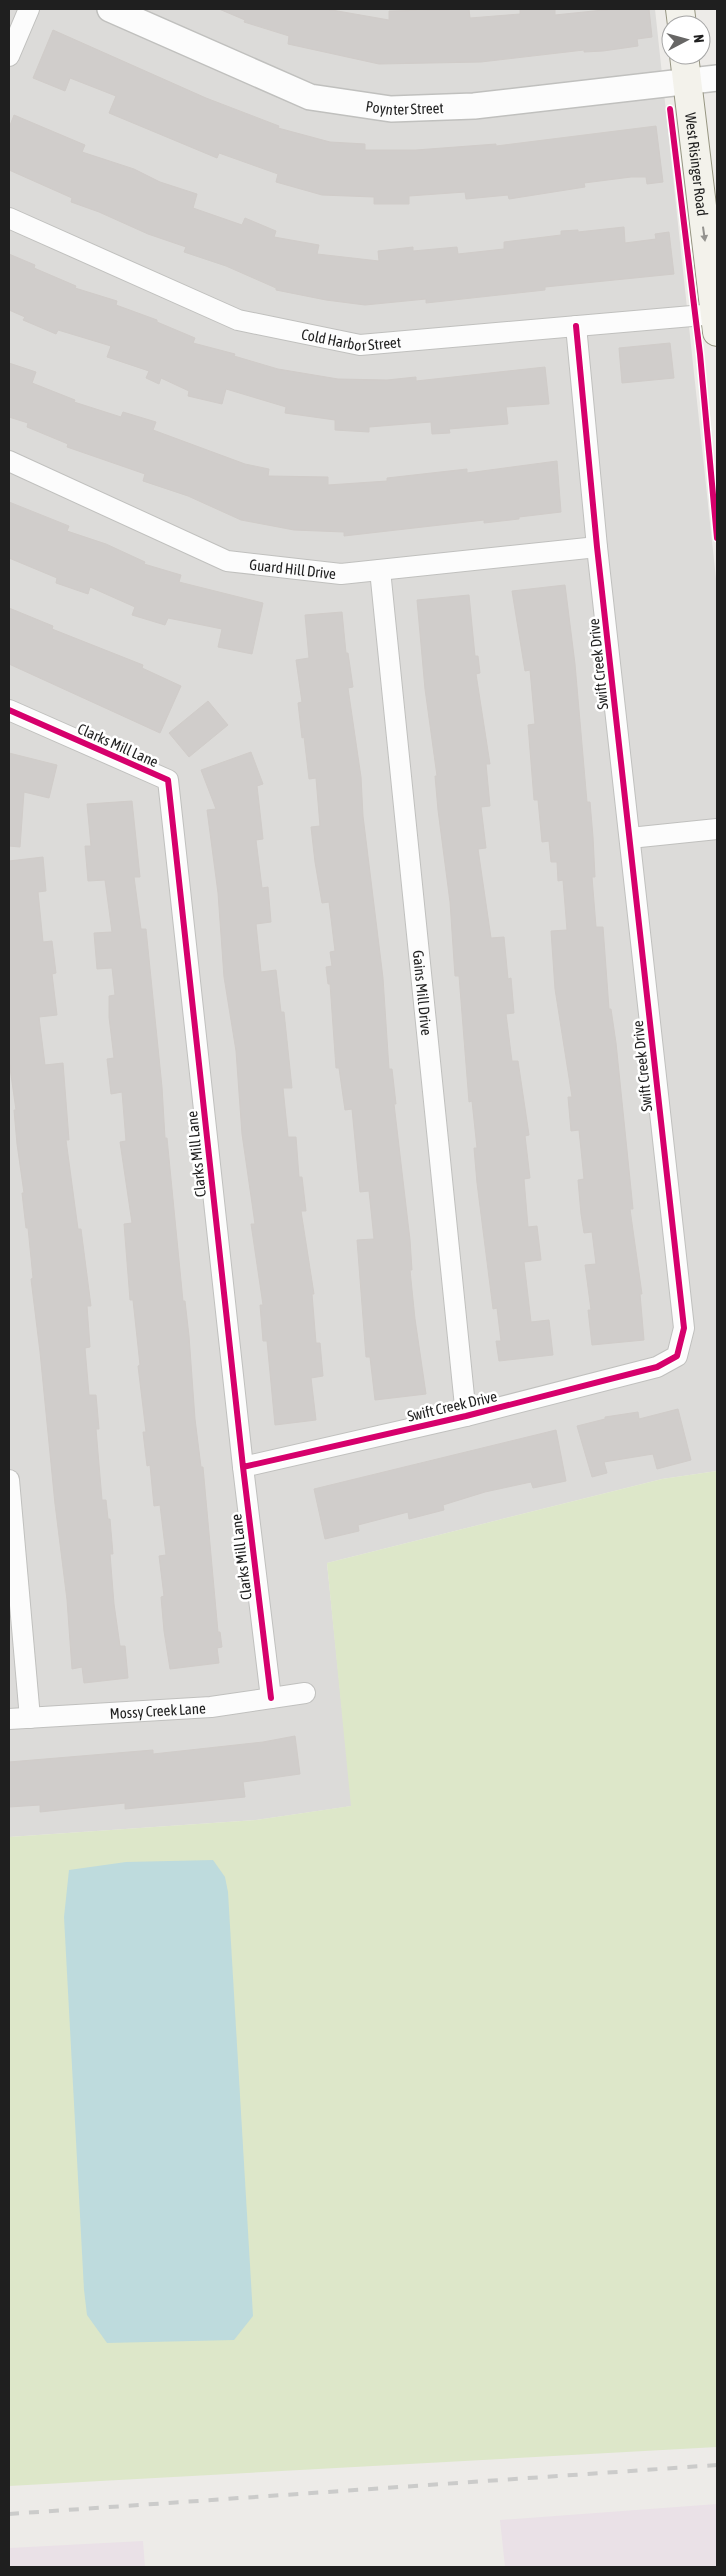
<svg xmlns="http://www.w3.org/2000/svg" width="726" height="2576" viewBox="0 0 726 2576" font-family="'Asap Condensed',sans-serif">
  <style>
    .residential { fill: #dcdbd9 }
    .industrial { fill: #eae1e7 }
    .grass { fill: #dde7c9 }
    .water { fill: #bedbdd }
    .building { fill: #d0cdcb; stroke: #d0ccc9 }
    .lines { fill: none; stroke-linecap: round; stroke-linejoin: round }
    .minor-casing { stroke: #c0c0be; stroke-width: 22 }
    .tertiary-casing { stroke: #c0c0be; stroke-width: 28 }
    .secondary-casing { stroke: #969581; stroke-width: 30 }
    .minor { stroke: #fcfcfc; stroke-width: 20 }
    .tertiary { stroke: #fcfcfc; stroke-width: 25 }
    .secondary { stroke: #f3f2eb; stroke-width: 28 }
    .rail { stroke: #cbcbca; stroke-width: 4; stroke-dasharray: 10 10; stroke-linecap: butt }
    .cycleway-casing { stroke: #fff; stroke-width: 9 }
    .cycleway { stroke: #d6006c; stroke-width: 6 }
    .oneway { fill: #94938f }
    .labels { text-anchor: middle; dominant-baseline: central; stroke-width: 5; stroke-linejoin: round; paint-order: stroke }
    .street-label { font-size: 15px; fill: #1f1f1f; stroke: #fff }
  </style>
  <rect width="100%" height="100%" fill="#edebe8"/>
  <!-- residential -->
  <path class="residential" d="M9,9H655L717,588V1471L662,1479L327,1563L352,1806L256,1820L9,1837Z"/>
  <!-- industrial -->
  <path class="industrial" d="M717,2504V2567H505L500,2520Z
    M143,2541L145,2567H9V2548Z"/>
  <!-- grass -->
  <path class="grass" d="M717,1471V2447L9,2486V1837L256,1820L351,1806L327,1563L662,1479Z"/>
  <!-- water -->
  <path class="water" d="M213,1860L225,1877L228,1892L253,2316L234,2340L107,2343L87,2315L84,2290L64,1917L69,1870L126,1862Z"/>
  <!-- building -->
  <path class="building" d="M219,9H326L389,20V11L469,9L470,18L520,14V9H555V15L613,9H649L652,37L637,39L638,46L603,51L584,52V50L481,62L379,64L288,44L289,36L244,22L245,20Z
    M53,30L206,98L279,126L278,128L330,142L365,144V150H416L496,144V146L656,126L663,182L647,184L646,177H631L584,183L585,187L509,199L508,195L466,199L465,192L409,196V204H374V197L322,195L276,182L278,174L219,153L217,158L109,113L116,96L70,78L65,91L33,78Z
    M14,115L85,145L82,152L134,169L160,182L197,194L193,208L242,225L245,218L276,231L274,237L319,245L317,254L379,261L378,251L413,247V251L457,247L458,254L504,249V242L561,235V231L578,230V232L624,227L625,243L656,239L655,234L669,232L674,274L545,287V290L426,303V299L365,305L326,300L276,290V288L226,266L184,252L186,247L148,234L99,212L71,202L72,198L9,170V128Z
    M9,254L35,265L34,268L76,286L75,288L117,301L116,305L157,320V322L195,338L193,343L235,354L234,356L278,369L338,379L387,380L416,377V381L545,367L549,404L506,407L508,424L449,429L450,433L432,434L431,422L369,427V432L335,430V420L285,413L286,407L226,389L222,404L188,396L189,391L161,378L159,384L146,378L149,371L107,357L111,346L58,330L56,334L23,320L25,317L9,310Z
    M670,343L674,378L622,383L619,348Z
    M9,363L36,372L32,383L75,400L74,402L121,417L123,412L156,422L153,430L245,464L269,469L268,476L328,477V485L387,481V478L467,469V473L557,461L561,512L519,517V519L484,523V520L344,536V532L294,530L241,520L188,496L143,481L145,474L67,447L68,444L27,427L28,423L9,417Z
    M9,502L69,526L67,531L106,544L145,562L144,564L181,575L179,582L263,603L252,654L218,647L222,629L168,618L165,625L132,615L135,607L90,587L88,594L56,583L57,578L9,558Z
    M565,585L575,664L587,802H590L593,837L595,877H592L596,927H603L609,1009H611L616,1043L633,1209H630L642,1294H640L644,1340L592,1345L588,1310H591L585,1265L596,1264L592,1232L584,1233L581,1214L578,1180L584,1179L579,1130L571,1131L568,1097H572L555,989L551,931L567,930L563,880L558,881L557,862H551L549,841L542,842L538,800H534L528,725L535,724L530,670L525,671L512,591Z
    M469,595L475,656H478L480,673L476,674L490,764H486L490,806L481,807L486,848L478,849L491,938L504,937L508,979L511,978L514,1013L506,1014L512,1061H518L529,1135L525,1136L530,1178L524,1179L528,1227L537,1226L541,1260L524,1262L531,1322L549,1320L553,1355L499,1361L496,1341H501L497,1308L493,1309L477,1183L474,1148H477L472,1101L469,1102L459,976H455L450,902L438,810L435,776H437L425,689L417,600Z
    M9,608L53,626L52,629L143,665L142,668L181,686L160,733L9,664Z
    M342,612L346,653H348L353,687L348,688L361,777L363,816L383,978L389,1069H392L396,1104H394L410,1240L412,1270H410L415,1319L426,1394L375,1400L370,1357H366L357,1240L374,1239L369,1191L360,1192L352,1109L345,1110L339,1068H336L330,984H328L326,967L332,966L330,952L335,951L329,902L322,903L315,862L311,827L320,826L316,778L309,779L304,737L302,738L298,703L302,702L296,660L309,658L305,615Z
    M208,701L228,725L189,757L169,733Z
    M251,752L263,784L257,786L263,839L256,840L262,888L268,887L271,922L256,924L261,972L276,970L281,1012H284L292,1088H283L288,1137H296L299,1177H302L306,1211H301L314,1294H312L316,1343H320L323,1376L311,1378L316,1420L275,1425L267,1341H263L260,1305H263L251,1224H255L242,1134L236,1051L224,977L218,893L207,810L216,809L201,770Z
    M9,753L57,765L49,798L24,792L20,847L9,846Z
    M132,801L140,877H134L141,929H146L162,1087L165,1138H167L183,1301H185L189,1336L195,1419L201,1467H203L218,1632H220L222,1647L217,1648L219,1663L170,1669L164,1631L161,1597L164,1596L159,1556L166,1555L160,1505L154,1506L150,1465L147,1466L143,1432H146L138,1366L140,1365L133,1300H130L124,1224L132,1223L120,1142L126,1141L122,1092L111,1094L107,1059L114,1058L109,1017V996L115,995L112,968L97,969L94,933L112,932L105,880L88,881L85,846H91L87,804Z
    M43,857L46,891L38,892L43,942L52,941L56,973L52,974L57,1015L39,1017L45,1065L63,1063L69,1140H66L78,1229H81L91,1306H87L90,1347L85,1348L89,1395H96L99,1429H96L102,1500H106L108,1519H110L113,1554H110L114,1604L120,1646H125L128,1678L84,1683L82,1667L72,1669L67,1600L55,1504L40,1352L31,1279L33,1278L28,1228H26L22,1193H24L17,1144L14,1110H16L9,1061V861Z
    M678,1409L691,1460L657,1469L653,1454L604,1462L607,1473L592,1477L577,1426L605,1419V1417L638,1412L639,1419Z
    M556,1430L566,1481L533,1488L531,1482L485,1492L443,1505L444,1510L409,1519L408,1512L358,1525L359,1531L325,1539L314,1489Z
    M295,1736L300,1774L243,1782L245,1797L125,1809V1803L40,1812V1805L9,1807V1762L153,1750V1754L263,1742Z"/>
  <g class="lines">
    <defs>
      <g id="minor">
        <path d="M9,56L29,9"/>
        <path id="s1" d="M9,218L238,320L360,345L715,314"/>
        <path id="s2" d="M9,461L227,561L341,574L597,547"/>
        <path id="s3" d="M380,570L466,1416"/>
        <path d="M9,710L168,780L243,1467L271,1698"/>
        <path d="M630,838L717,829"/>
        <path d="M243,1467L466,1416L657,1367L677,1356L684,1328L597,547L576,326"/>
        <path d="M9,1480L30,1718"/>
        <path id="s4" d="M9,1719L211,1707L305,1693"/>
      </g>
      <g id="tertiary">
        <path id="s5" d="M110,9L310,97L391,109L474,106L717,78"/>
      </g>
      <g id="secondary">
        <path d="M680,9L682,25"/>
        <path id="s6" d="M684,55L717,332"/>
      </g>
    </defs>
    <!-- minor casing -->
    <use href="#minor" class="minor-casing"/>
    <!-- tertiary casing -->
    <use href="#tertiary" class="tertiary-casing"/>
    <!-- secondary casing -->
    <use href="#secondary" class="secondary-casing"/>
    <!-- minor -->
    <use href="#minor" class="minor"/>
    <!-- tertiary -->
    <use href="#tertiary" class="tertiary"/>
    <!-- secondary -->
    <use href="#secondary" class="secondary"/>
    <!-- rail -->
    <path class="rail" d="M9,2514L717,2465"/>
    <defs>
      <path id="cycleway" d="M670,109L700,354L717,538
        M9,710L168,780L243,1467L271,1698
        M243,1467L466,1416L657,1367L677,1356L684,1328L597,547L576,326"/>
    </defs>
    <!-- cycleway casing -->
    <use href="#cycleway" class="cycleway-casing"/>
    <!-- cycleway -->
    <use href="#cycleway" class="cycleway"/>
  </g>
  <!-- one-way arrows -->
  <defs><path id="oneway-solid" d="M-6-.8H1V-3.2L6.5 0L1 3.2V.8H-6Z" transform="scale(1.25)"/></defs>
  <use class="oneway" href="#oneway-solid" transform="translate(704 234) rotate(82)"/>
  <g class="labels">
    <!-- street labels -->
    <g class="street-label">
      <text stroke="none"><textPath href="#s5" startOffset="314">Poynter Street</textPath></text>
      <text stroke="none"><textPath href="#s6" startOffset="110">West Risinger Road</textPath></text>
      <text stroke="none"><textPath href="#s1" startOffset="366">Cold Harbor Street</textPath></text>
      <text stroke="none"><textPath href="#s2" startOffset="306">Guard Hill Drive</textPath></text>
      <text transform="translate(598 664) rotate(-96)">Swift Creek Drive</text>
      <text transform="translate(118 745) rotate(24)">Clarks Mill Lane</text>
      <text stroke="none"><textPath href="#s3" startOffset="425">Gains Mill Drive</textPath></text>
      <text transform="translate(642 1066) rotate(-96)">Swift Creek Drive</text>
      <text transform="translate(196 1154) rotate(-96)">Clarks Mill Lane</text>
      <text transform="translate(452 1406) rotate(-13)">Swift Creek Drive</text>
      <text transform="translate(241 1557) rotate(-97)">Clarks Mill Lane</text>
      <text stroke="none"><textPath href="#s4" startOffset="149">Mossy Creek Lane</textPath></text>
    </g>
  </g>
  <!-- border -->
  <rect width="726" height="2576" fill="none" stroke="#1f1f1f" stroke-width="20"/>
  <!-- north arrow -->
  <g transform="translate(686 40) rotate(84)"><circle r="24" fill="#ffffff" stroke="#a5a5a5"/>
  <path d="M0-4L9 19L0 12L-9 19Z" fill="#676665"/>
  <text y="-8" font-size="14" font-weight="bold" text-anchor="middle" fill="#1f1f1f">N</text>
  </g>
</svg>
